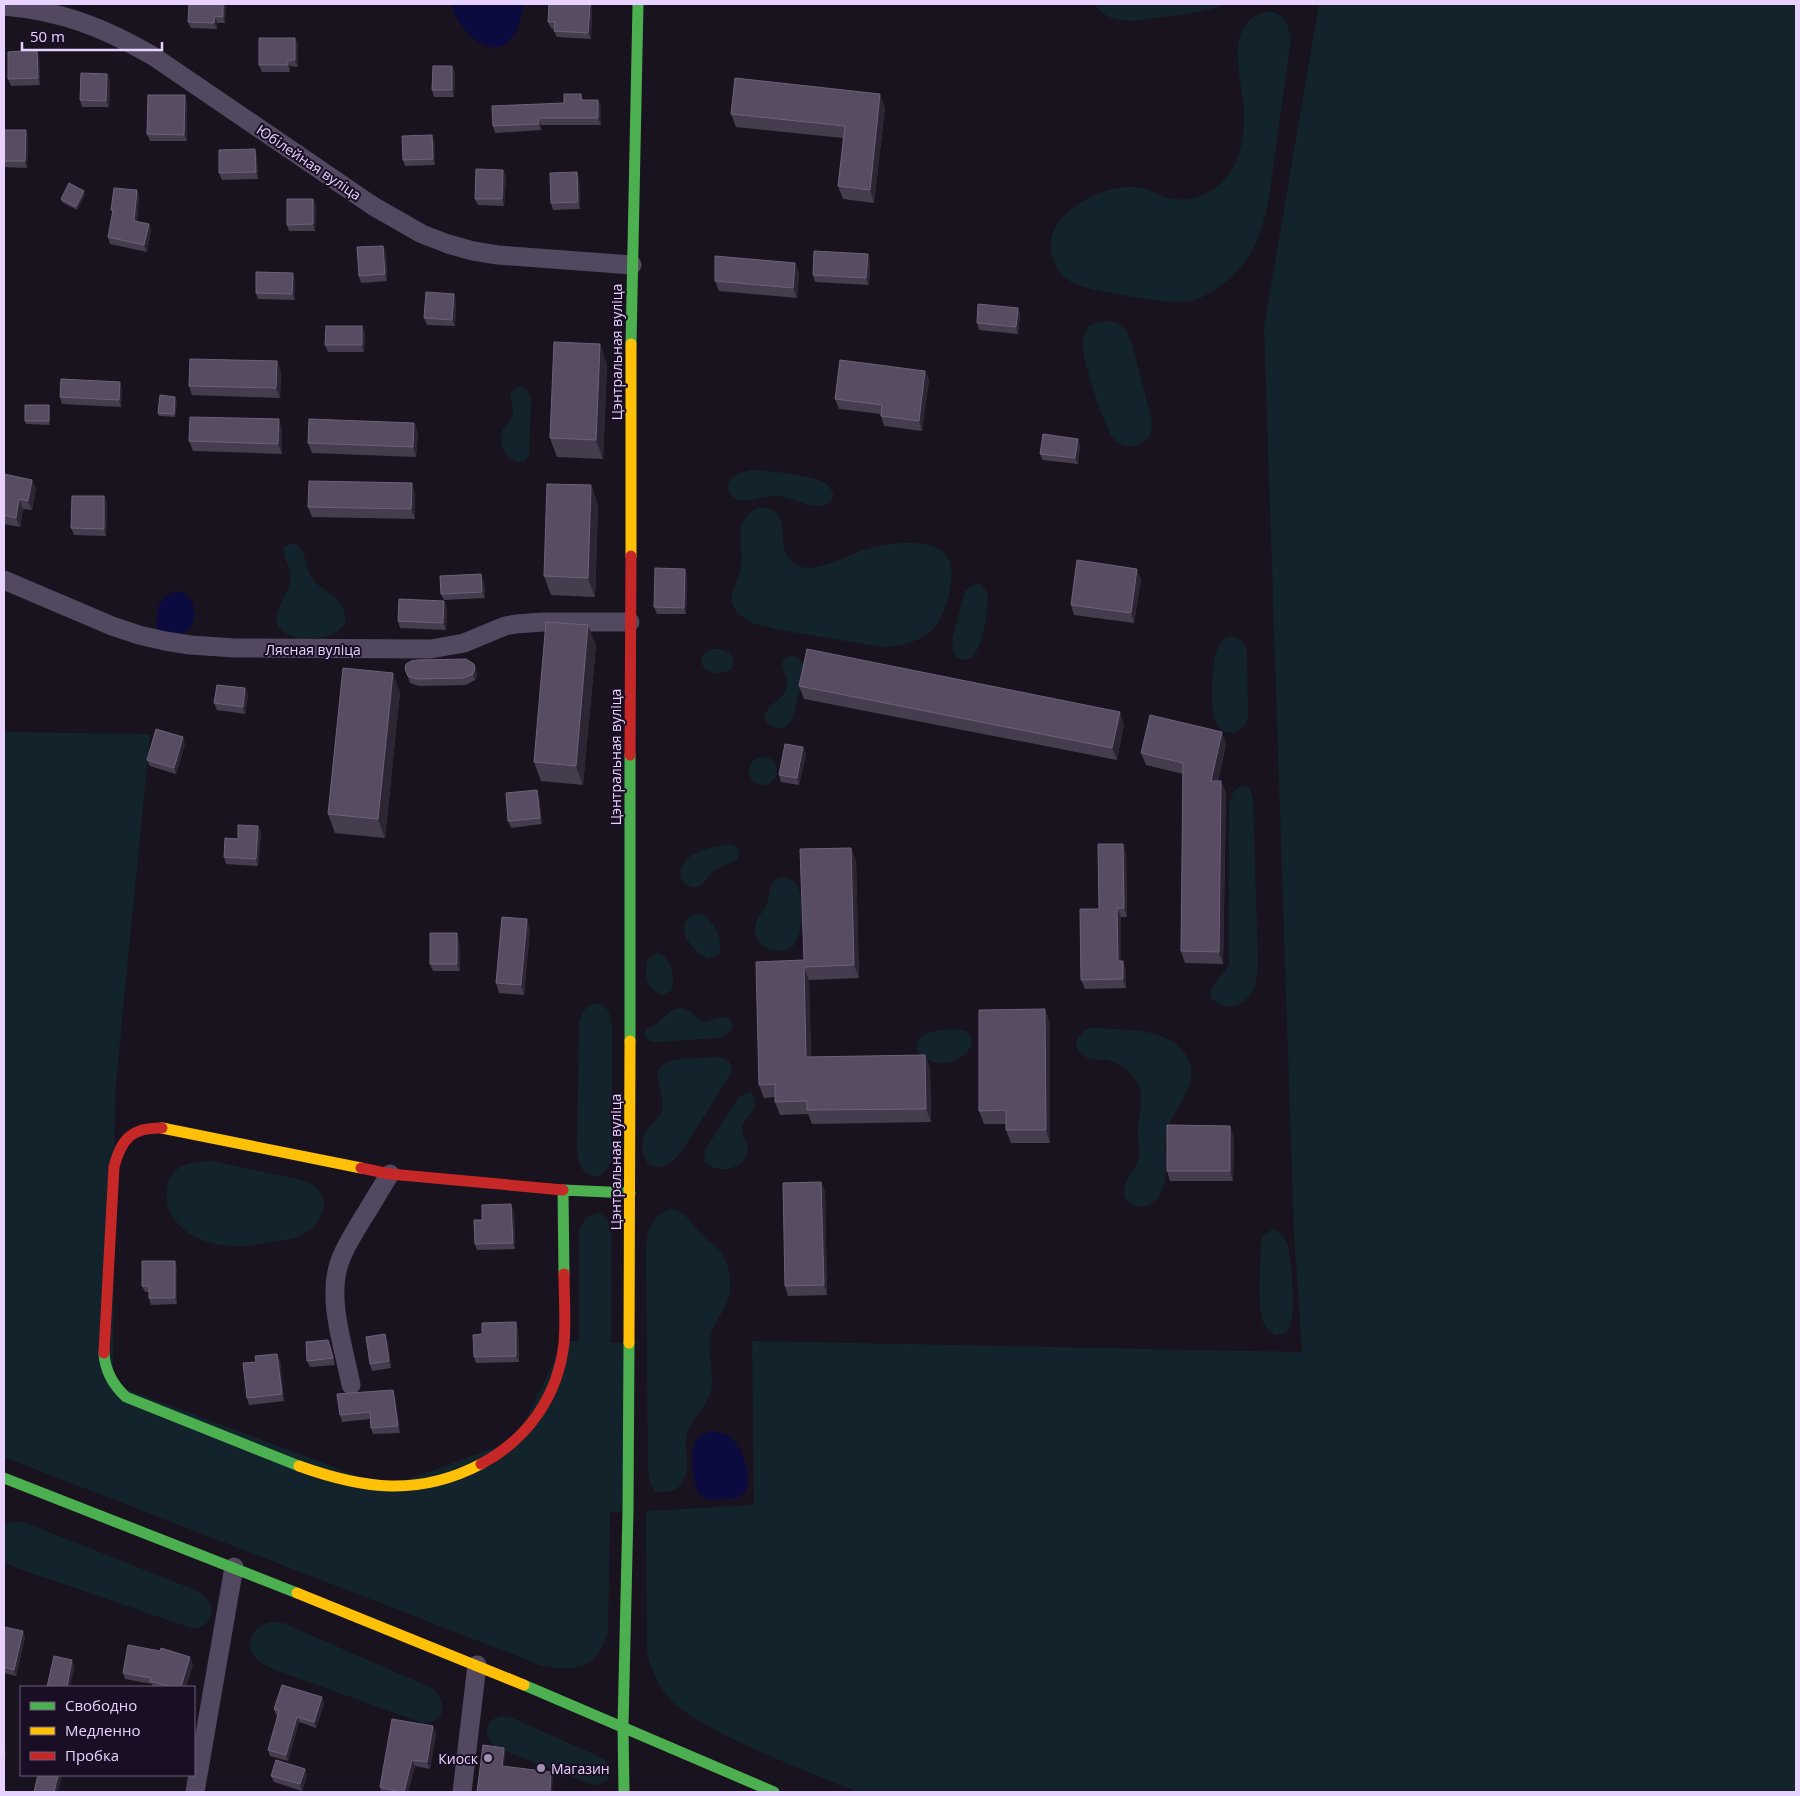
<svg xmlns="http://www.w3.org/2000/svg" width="1800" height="1796" viewBox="0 0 1800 1796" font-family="'Open Sans',sans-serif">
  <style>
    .green { fill: #13232c }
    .water { fill: #0b0b3f }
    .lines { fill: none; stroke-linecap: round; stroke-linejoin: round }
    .street { stroke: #524960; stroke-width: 19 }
    .fast { stroke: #4caf50; stroke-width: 11 }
    .slow { stroke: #ffc107; stroke-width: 11 }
    .jam { stroke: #c62828; stroke-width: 11 }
    .wall { fill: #453c4e }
    .shaded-wall { fill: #2c2533 }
    .building { fill: #574c61; stroke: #6e617a }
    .poi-dot { fill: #a08fb1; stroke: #1a0e24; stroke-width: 2 }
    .labels { text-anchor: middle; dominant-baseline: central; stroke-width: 4; stroke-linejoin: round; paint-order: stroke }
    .street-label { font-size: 14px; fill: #e8d2ff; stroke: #1a0e24 }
    .poi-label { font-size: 14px; fill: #e8d2ff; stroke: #1a0e24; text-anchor: end }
  </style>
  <rect width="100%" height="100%" fill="#19131f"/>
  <!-- green -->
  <path class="green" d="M1095,4H1226C1206,12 1184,14 1162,17C1148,19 1134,22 1120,20C1111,19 1099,13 1095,4Z
    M1319,4H1796V1792H858C812,1773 765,1756 721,1733C703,1723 684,1714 670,1699C657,1685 651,1669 647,1651L646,1511L754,1505L752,1341L1302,1352L1294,1233L1264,327Z
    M1270,11C1287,16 1287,23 1291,39C1286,75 1281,111 1276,147C1271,181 1268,230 1247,259C1235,276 1210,298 1189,301C1170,305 1086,291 1070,281C1056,273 1049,256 1051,240C1053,226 1062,217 1072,209C1088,195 1111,187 1132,187C1146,186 1153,193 1165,197C1197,207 1230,185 1239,154C1243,140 1245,125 1244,111C1242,77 1221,20 1270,11Z
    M1110,321L1119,324L1127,331L1132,344L1152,421C1152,424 1152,429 1151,432C1146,448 1125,451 1114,439C1105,430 1084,363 1083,349C1083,343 1083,335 1086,330C1091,322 1102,322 1110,321Z
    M519,387C527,388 529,391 531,398L529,455L524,461C509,465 497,446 502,432C504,424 513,421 513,411C513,404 509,399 511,392Z
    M751,470C765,470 813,476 825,483C830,486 832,491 834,496C830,502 826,506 819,506C808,507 791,497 778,496C765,495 751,503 739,500C729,497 723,484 733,477C738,473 744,472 751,470Z
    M760,507C800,509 767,551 799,566C816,574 849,554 867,549C887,544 908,540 928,545C934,547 943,550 947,556C959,573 945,618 932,630C918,643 900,646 882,647L774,629C760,626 743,622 734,608C726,593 739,582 741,568C744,544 731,519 760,507Z
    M295,543C309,553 303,567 313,579C323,593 341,594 345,615C350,644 284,646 277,623C273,610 291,591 291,576C291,566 282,558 284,547L290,544Z
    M975,584H980L987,591C990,604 983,644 974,655C971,658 968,659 963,660L956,657L953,649L952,640L965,591Z
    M1228,636C1239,636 1245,641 1247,652L1248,718C1242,736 1222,739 1215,720C1210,708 1212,658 1218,647C1220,642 1223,640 1228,636Z
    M712,649C722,649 729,650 734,660L731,670C719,677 697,672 702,655Z
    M792,656C796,657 800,658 802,662C807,672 795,708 792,720C785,732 770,730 764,718C767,703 786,700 787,684C787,677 783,670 782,663L787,657Z
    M4,732L150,734L115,1092L113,1384L387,1487L516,1440L564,1341H579V1231C584,1219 587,1215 600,1213L608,1220L611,1235V1343H628V1511L610,1512L608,1630C598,1670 575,1673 540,1665L4,1457Z
    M749 771a14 14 0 1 1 28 0a14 14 0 1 1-28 0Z
    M1242,785L1250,788L1253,801L1258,964C1257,972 1257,980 1254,988C1245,1007 1226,1013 1211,998C1208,983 1225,977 1229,963V803L1234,791Z
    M730,844C734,845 738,846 739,851C742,863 720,865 713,871C707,878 701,892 689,886C686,885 683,882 681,878C679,871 682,865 686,860C696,850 716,846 730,844Z
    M784,877C790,879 794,880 797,885C804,895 803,939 792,947C787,950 779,951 774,950C760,949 752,934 756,922C758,916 763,912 766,906C772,893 766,879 784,877Z
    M702,914C714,922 724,939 719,954L709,959C689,952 668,916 702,914Z
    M657,953C672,957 675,977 672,990L663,995C646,991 643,974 648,959Z
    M599,1003C610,1009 610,1015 612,1027V1157C610,1169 598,1183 586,1173C580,1168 579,1160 577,1154L579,1022C583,1010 586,1005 599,1003Z
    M680,1008C691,1008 694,1018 704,1022L723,1017L730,1019L732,1022V1029L723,1037L717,1038L658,1042C652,1042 648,1041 645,1036L646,1030L658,1023L671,1011Z
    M1091,1028C1121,1030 1167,1026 1186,1055C1203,1081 1176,1104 1168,1128C1161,1147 1170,1169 1163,1188C1160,1196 1154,1204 1145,1206C1140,1207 1134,1206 1130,1203C1113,1191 1137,1170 1139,1156C1140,1149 1138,1143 1138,1137C1137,1122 1142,1110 1141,1095C1139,1077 1123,1063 1106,1060C1098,1059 1090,1061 1084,1056C1069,1046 1078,1033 1091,1028Z
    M954,1029C997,1030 954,1085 918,1053C911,1031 939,1030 954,1029Z
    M719,1057L729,1061L732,1070L730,1075L682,1151L673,1161L663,1167L651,1166C639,1157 640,1139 649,1127C652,1122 659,1119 661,1113C670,1092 639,1067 678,1059Z
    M750,1092L753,1094C760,1109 749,1114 742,1125C740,1136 751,1143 747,1155C741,1171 714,1174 704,1161L705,1150L737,1100L742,1095Z
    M211,1161L302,1180C309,1183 317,1186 321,1193C330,1208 317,1227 303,1234C292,1240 279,1241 266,1243C257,1244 246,1247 236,1246C209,1246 178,1235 168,1207C166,1200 166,1191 168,1184C173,1164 192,1162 211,1161Z
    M670,1209C687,1211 690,1223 701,1234C707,1241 715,1245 721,1252C732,1268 733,1290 725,1307C720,1317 712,1326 710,1338C707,1355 715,1374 711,1391C707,1407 691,1418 687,1434C683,1449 692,1469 682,1483C676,1492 666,1493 655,1491L650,1483L648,1472L646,1249C647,1231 652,1215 670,1209Z
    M1273,1229C1282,1232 1284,1237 1288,1245C1291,1261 1297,1317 1289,1329C1286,1334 1281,1334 1275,1335C1271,1332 1267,1330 1264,1324C1256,1308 1261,1262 1261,1243L1263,1236Z
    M14,1522H24L195,1590C200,1593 205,1596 208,1600C216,1615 208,1629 191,1628L17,1568L4,1562V1524Z
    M272,1622L283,1623L434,1689C447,1704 446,1723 423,1723L275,1670C271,1668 265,1666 261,1663C242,1648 250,1625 272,1622Z
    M501,1716L510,1717L600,1757C610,1763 611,1769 608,1780L601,1784L593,1785L497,1748C484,1737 481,1722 501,1716Z"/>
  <!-- water -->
  <path class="water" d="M451,4H524C522,15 518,31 510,40C487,63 456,25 451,4Z
    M182,592C199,601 198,625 183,634L159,631C156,625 156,621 157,614C159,599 166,591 182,592Z
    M711,1431C718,1432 724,1433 729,1436C742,1446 757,1483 742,1495C737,1499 730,1499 724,1499C717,1500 708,1501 702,1496C693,1490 690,1455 694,1445C697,1437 704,1433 711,1431Z"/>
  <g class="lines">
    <!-- street -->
    <path class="street" d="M4,6C61,11 103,27 153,56L373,206L422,234L448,244L473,251L498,255L632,265
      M4,580L112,626L139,635L165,641L190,645L235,648L431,649L464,643L505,626L516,624L543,622H630
      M351,1385C344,1348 327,1300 339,1264C343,1250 351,1239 358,1226C369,1209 379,1191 390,1174
      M195,1792L234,1567
      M462,1792L477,1665"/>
    <!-- fast -->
    <path class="fast" d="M631,344L638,4
      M630,1041V755
      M564,1274L563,1190L630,1193
      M104,1353C105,1371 113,1385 126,1397L299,1466
      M4,1478L297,1593
      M524,1685L774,1792
      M624,1792L623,1726L628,1511L629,1343"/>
    <!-- slow -->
    <path class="slow" d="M631,556V344
      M162,1128L361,1168
      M629,1343L630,1041
      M299,1466C363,1489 418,1497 481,1464
      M297,1593L524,1685"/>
    <!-- jam -->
    <path class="jam" d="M630,755L631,556
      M361,1168L390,1174L563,1190
      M104,1353L114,1167C121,1139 132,1127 162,1128
      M481,1464C528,1439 558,1396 564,1343C566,1321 564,1297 564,1274"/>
  </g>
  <!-- wall -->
  <path class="wall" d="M226,4L225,23H217V29L191,28L188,22Z
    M549,4H592L591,39L557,37L554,31V29L551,28L548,22Z
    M295,38L298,45V67L290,66V72H262L259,65Z
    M37,50L39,57L40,85L11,86L8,79Z
    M452,66L455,73L454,97H434L432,90Z
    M107,74L110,81L109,107H82L80,100Z
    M581,94L583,100H598L601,107V125H541V130L495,133L493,126L564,103Z
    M187,102V141H150L147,134Z
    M885,107L874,203L843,199L838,186L843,138L736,127L731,114Z
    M4,130L28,137L27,168L4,167Z
    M435,142V165L405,166L403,160Z
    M257,155L258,179L222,180L219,173Z
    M503,170L506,176L504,206L478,205L475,199Z
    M579,178L580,209L553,210L551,203Z
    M137,190L139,197L137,221L149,224L151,230L147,252L110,244L108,237L113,213L111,210Z
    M85,194L77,210L62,202L61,199Z
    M313,199L316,205L315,231H289L287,225Z
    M383,246L386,252L387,281L361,283L359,276Z
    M870,261L869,285L815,282L813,275Z
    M795,263L799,273L797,298L719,291L715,281Z
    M295,279V300L258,299L256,293Z
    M456,300L455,326L427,325L424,318Z
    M1018,308L1020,314L1018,334L979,330L977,323Z
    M365,332L364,352H328L325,345Z
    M607,364L603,459L557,457L550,438Z
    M281,371L280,398L192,395L189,386Z
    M925,371L929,380L922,431L884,426L881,416V414L839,409L835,399Z
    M122,389L121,407L62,404L60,397Z
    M177,400L175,417L159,416L158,413Z
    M49,405L50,408V425L26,424L25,421Z
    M414,423L418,433L416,457L312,453L308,443Z
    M282,429V454L193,451L189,441Z
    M1080,445L1078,464L1043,460L1040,454Z
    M4,474L32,480L36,489L32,510L23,509L20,527L4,524Z
    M591,485L598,505L595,597L551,595L544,576Z
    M415,493V519L312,517L308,507Z
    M104,496L107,503L106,536L74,535L71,528Z
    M685,569L687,576L686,614H657L654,607Z
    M1141,579L1134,623L1074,615L1071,605Z
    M484,581L485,598L444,600L441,594Z
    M447,607L446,630L400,628L398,621Z
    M596,645L583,785L541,781L534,762Z
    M405,669L476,671L477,675L475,680L466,685L419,686L410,683Z
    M799,686L1124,724L1117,760L804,699Z
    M245,688L248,695L245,714L217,710L214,703Z
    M400,692L385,838L335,833L328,814Z
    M185,744L176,774L150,766L147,760Z
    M1226,744L1218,781H1221L1226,793L1223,964L1185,963L1181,951L1183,774L1146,765L1141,753Z
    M803,747L806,754L799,785L781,782L779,775Z
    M537,790L539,797L542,824L511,828L508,821Z
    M258,826L261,833L258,866L226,864L224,857L238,839Z
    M851,848L856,861L859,978L809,980L811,1057L925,1055L930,1068L931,1122L812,1124L808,1114L780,1115L775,1102V1097L764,1098L759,1085L804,960Z
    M1126,853L1127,917H1121V961L1126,970V988L1085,989L1081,980L1099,909Z
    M530,929L524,995L499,993L496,983Z
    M459,940L460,971H433L430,964Z
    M1050,1022V1143H1011L1006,1130V1124H984L979,1111Z
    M1234,1136L1233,1181H1170L1167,1171Z
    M821,1182L825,1192L827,1295L788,1296L785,1286Z
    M514,1211L515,1249L477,1250L475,1244L482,1220Z
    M177,1267V1304L151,1305L149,1298V1292H145L142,1286Z
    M518,1329L519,1362L476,1363L474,1357L482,1334Z
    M388,1341L391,1368L372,1371L370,1364Z
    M331,1346L335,1365L310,1367L307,1361Z
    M280,1360L284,1401L249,1405L247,1398Z
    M393,1390L395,1397L400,1433L373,1434L371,1428L370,1419L342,1422L340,1415Z
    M4,1627L23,1631L25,1638L16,1676L4,1673Z
    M193,1664L186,1687H153L152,1684L125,1679L123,1673Z
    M324,1703L316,1728L299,1722L288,1761L270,1756L268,1750L278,1716L276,1715L274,1709Z
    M436,1733L430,1769L415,1766L408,1792H381L380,1787Z
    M305,1769L307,1775L302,1791L274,1782L271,1776Z"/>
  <!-- shaded-wall -->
  <path class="shaded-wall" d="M223,4H226L225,23L223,17Z
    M590,4H592V5L591,39L588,33Z
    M215,16L217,23V29L214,23Z
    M295,38L298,45V67L295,60Z
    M37,50L39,57L40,85L38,78Z
    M288,60L290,66V72L288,65Z
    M452,66L455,73L454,97L452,90Z
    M107,74L110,81L109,107L106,101Z
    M880,94L885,107L874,203L870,190Z
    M185,95L187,102V141L184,135Z
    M598,100L601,107V125L598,118Z
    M538,118L541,125V130L539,124Z
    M26,130L28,137L27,168L25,161Z
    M432,135L435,142V165L433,159Z
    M255,149L257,155L258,179L256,172Z
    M503,170L506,176L504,206L502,199Z
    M577,172L579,178L580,209L578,202Z
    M137,190L139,197L136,227L134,221Z
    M84,191L85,194L77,210L76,207Z
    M313,199L316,205L315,231L313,224Z
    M149,224L151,230L147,252L144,245Z
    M383,246L386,252L387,281L385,274Z
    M868,254L870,261L869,285L866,278Z
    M795,263L799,273L797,298L793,288Z
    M293,273L295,279V300L292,294Z
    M454,294L456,300L455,326L452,320Z
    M1018,308L1020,314L1018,334L1016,327Z
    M362,326L365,332L364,352L362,345Z
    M600,344L607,364L603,459L596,440Z
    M277,361L281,371L280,398L276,388Z
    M925,371L929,380L922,431L919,421Z
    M120,382L122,389L121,407L119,400Z
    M175,397L177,400L175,417L174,414Z
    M49,405L50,408V425L49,421Z
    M279,419L282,429V454L278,444Z
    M414,423L418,433L416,457L413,447Z
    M1078,439L1080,445L1078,464L1075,458Z
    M32,480L36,489L32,510L28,501Z
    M412,483L415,493V519L411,509Z
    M591,485L598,505L595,597L588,578Z
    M104,496L107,503L106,536L104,529Z
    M19,499L23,509L20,527L16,518Z
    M685,569L687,576L686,614L684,608Z
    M1137,569L1141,579L1134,623L1131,613Z
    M481,574L484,581L485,598L482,592Z
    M444,601L447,607L446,630L443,623Z
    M588,625L596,645L583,785L576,766Z
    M474,664L477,675L475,680L473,674Z
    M393,673L400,692L385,838L378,819Z
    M245,688L248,695L245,714L243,707Z
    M1120,712L1124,724L1117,760L1112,748Z
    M1222,732L1226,744L1215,793L1211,781Z
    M183,737L185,744L176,774L174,768Z
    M803,747L806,754L799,785L797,778Z
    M1221,781L1226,793L1223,964L1219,952Z
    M537,790L539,797L542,824L540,818Z
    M258,826L261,833L258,866L256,859Z
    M1123,844L1126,853L1127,917L1124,908Z
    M851,848L856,861L859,978L854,965Z
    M1117,908L1121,917V970L1118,961Z
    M527,919L530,929L524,995L521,985Z
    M457,933L459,940L460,971L457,964Z
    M1123,961L1126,970V988L1123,979Z
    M804,967L809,980L811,1071L806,1057Z
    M1045,1009L1050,1022V1143L1046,1130Z
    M925,1055L930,1068L931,1122L926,1109Z
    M1230,1126L1234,1136L1233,1181L1230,1171Z
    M821,1182L825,1192L827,1295L824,1285Z
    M511,1204L514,1211L515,1249L513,1243Z
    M175,1261L177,1267V1304L175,1298Z
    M516,1322L518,1329L519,1362L516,1356Z
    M385,1334L388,1341L391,1368L389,1361Z
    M328,1340L331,1346L335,1365L333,1358Z
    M277,1354L280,1360L284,1401L282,1394Z
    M393,1390L395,1397L400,1433L398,1426Z
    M23,1631L25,1638L16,1676L14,1670Z
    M190,1657L193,1664L186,1687H181Z
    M72,1660L75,1666L70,1687H67Z
    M322,1697L324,1703L316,1728L314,1722Z
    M297,1717L299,1722L288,1761L286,1755Z
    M433,1726L436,1733L430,1769L427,1762Z
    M4,1748L6,1753L4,1764Z
    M504,1748L506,1752L503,1770L502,1766Z
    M412,1760L415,1766L408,1792H404Z
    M305,1769L307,1775L302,1791L300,1784Z
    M551,1772L553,1776L552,1792H550Z
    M58,1775H61L62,1777L58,1792H54Z"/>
  <!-- building -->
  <path class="building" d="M189,4H223V17L215,16L214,23L188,22Z
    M549,4H590L588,33L554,31L555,22H548Z
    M259,38H295V60H288V65H259Z
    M37,50L38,78L8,79V52Z
    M433,66H452V90H432Z
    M81,73L107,74L106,101L80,100Z
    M735,78L880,94L870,190L838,186L845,126L731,114Z
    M564,94H581V100H598V118H538L539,124L493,126L492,106L564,103Z
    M148,95H185L184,135L147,134Z
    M4,130H26L25,161H4Z
    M432,135L433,159L403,160L402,136Z
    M255,149L256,172L219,173V150Z
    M476,169L503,170L502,199H475Z
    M577,172L578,202L551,203L550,173Z
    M69,183L84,191L76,207L61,199Z
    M114,188L137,190L134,221L149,224L144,245L108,237L113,210H111Z
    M287,199H313V224L287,225Z
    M383,246L385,274L359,276L357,247Z
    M814,251L868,254L866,278L813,275Z
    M715,256L795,263L793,288L715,281Z
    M256,272L293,273L292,294L256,293Z
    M426,292L454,294L452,320L424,318Z
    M978,304L1018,308L1016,327L977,323Z
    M326,326H362V345H325Z
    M554,342L600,344L596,440L550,438Z
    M190,359L277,361L276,388L189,386Z
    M840,360L925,371L919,421L881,416L882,405L835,399Z
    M61,379L120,382L119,400L60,397Z
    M160,395L175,397L174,414L158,413Z
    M25,405H49V421H25Z
    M190,417L279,419L278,444L189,441Z
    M309,419L414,423L413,447L308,443Z
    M1043,434L1078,439L1075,458L1040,454Z
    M4,474L32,480L28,501L19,499L16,518L4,515Z
    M309,481L412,483L411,509L308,507Z
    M547,484L591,485L588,578L544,576Z
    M72,496H104V529L71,528Z
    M1077,560L1137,569L1131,613L1071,605Z
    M655,568L685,569L684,608L654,607Z
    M481,574L482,592L441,594L440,576Z
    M399,599L444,601L443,623L398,621Z
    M546,622L588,625L576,766L534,762Z
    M807,649L1120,712L1112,748L799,686Z
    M466,659L474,664L475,669L473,674L463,678L417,679L408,676L405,669L406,664L411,661L417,660Z
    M343,668L393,673L378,819L328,814Z
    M217,685L245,688L243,707L214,703Z
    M1150,715L1222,732L1211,781H1221L1219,952L1181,951L1183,763L1141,753Z
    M156,729L183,737L174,768L147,760Z
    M785,744L803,747L797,778L779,775Z
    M537,790L540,818L508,821L506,793Z
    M238,825L258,826L256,859L224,857L225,838L238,839Z
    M1098,844H1123L1124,908H1117L1118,961H1123V979L1081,980L1080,909H1099Z
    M851,848L854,965L804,967L806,1057L925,1055L926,1109L807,1110V1101L775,1102V1084L759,1085L756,962L804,960L800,849Z
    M502,917L527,919L521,985L496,983Z
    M430,933H457V964H430Z
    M1045,1009L1046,1130H1006V1110L979,1111V1010Z
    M1167,1125L1230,1126V1171H1167Z
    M821,1182L824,1285L785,1286L783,1183Z
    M511,1204L513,1243L475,1244L474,1220H482V1205Z
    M142,1261H175V1298H149V1286H142Z
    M516,1322V1356L474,1357L473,1335L482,1334V1323Z
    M385,1334L389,1361L370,1364L366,1337Z
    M328,1340L333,1358L307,1361L306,1342Z
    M277,1354L282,1394L247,1398L243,1363L256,1362L255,1356Z
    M393,1390L398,1426L371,1428L370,1412L340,1415L337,1394Z
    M4,1627L23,1631L14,1670L4,1667Z
    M128,1645L160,1651L161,1648L190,1657L181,1687H171L150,1681L151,1678L123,1673Z
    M54,1656L72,1660L67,1687H47Z
    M282,1685L322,1697L314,1722L297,1717L286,1755L268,1750L279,1711L274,1709Z
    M392,1719L433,1726L427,1762L412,1760L404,1792H400L380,1787Z
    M483,1745L504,1748L502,1766L551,1772L550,1792H477Z
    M276,1760L305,1769L300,1784L271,1776Z
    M38,1775H58L54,1792H34Z"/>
  <!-- markers -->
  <g class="poi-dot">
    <circle cx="488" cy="1758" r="5"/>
    <circle cx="541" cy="1768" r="5"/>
  </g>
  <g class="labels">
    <!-- street labels -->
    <g class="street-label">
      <text transform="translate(309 162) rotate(34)">Юбілейная вуліца</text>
      <text transform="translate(616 352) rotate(-90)">Цэнтральная вуліца</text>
      <text x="313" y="649">Лясная вуліца</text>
      <text transform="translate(615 757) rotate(-90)">Цэнтральная вуліца</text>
      <text transform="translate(615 1162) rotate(-90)">Цэнтральная вуліца</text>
    </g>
    <!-- poi labels -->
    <g class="poi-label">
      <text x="478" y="1758">Киоск</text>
      <text x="551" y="1768" text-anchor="start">Магазин</text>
    </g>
  </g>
  <!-- border -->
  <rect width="1800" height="1796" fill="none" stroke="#e8d2ff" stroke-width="10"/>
  <!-- legend -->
  <rect x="20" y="1686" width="175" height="90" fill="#1a0e24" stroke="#6c5c7c"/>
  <rect x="30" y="1702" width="25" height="8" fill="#4caf50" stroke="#6c5c7c"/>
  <text x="65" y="1711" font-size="15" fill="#e8d2ff">Свободно</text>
  <rect x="30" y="1727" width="25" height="8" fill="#ffc107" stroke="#6c5c7c"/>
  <text x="65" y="1736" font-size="15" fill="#e8d2ff">Медленно</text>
  <rect x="30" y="1752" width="25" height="8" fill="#c62828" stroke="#6c5c7c"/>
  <text x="65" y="1761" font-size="15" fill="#e8d2ff">Пробка</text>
  <!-- scale -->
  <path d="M22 42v8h140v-8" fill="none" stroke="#e8d2ff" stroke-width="2.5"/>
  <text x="30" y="42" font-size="15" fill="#e8d2ff" stroke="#1a0e24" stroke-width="4" paint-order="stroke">50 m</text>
</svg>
